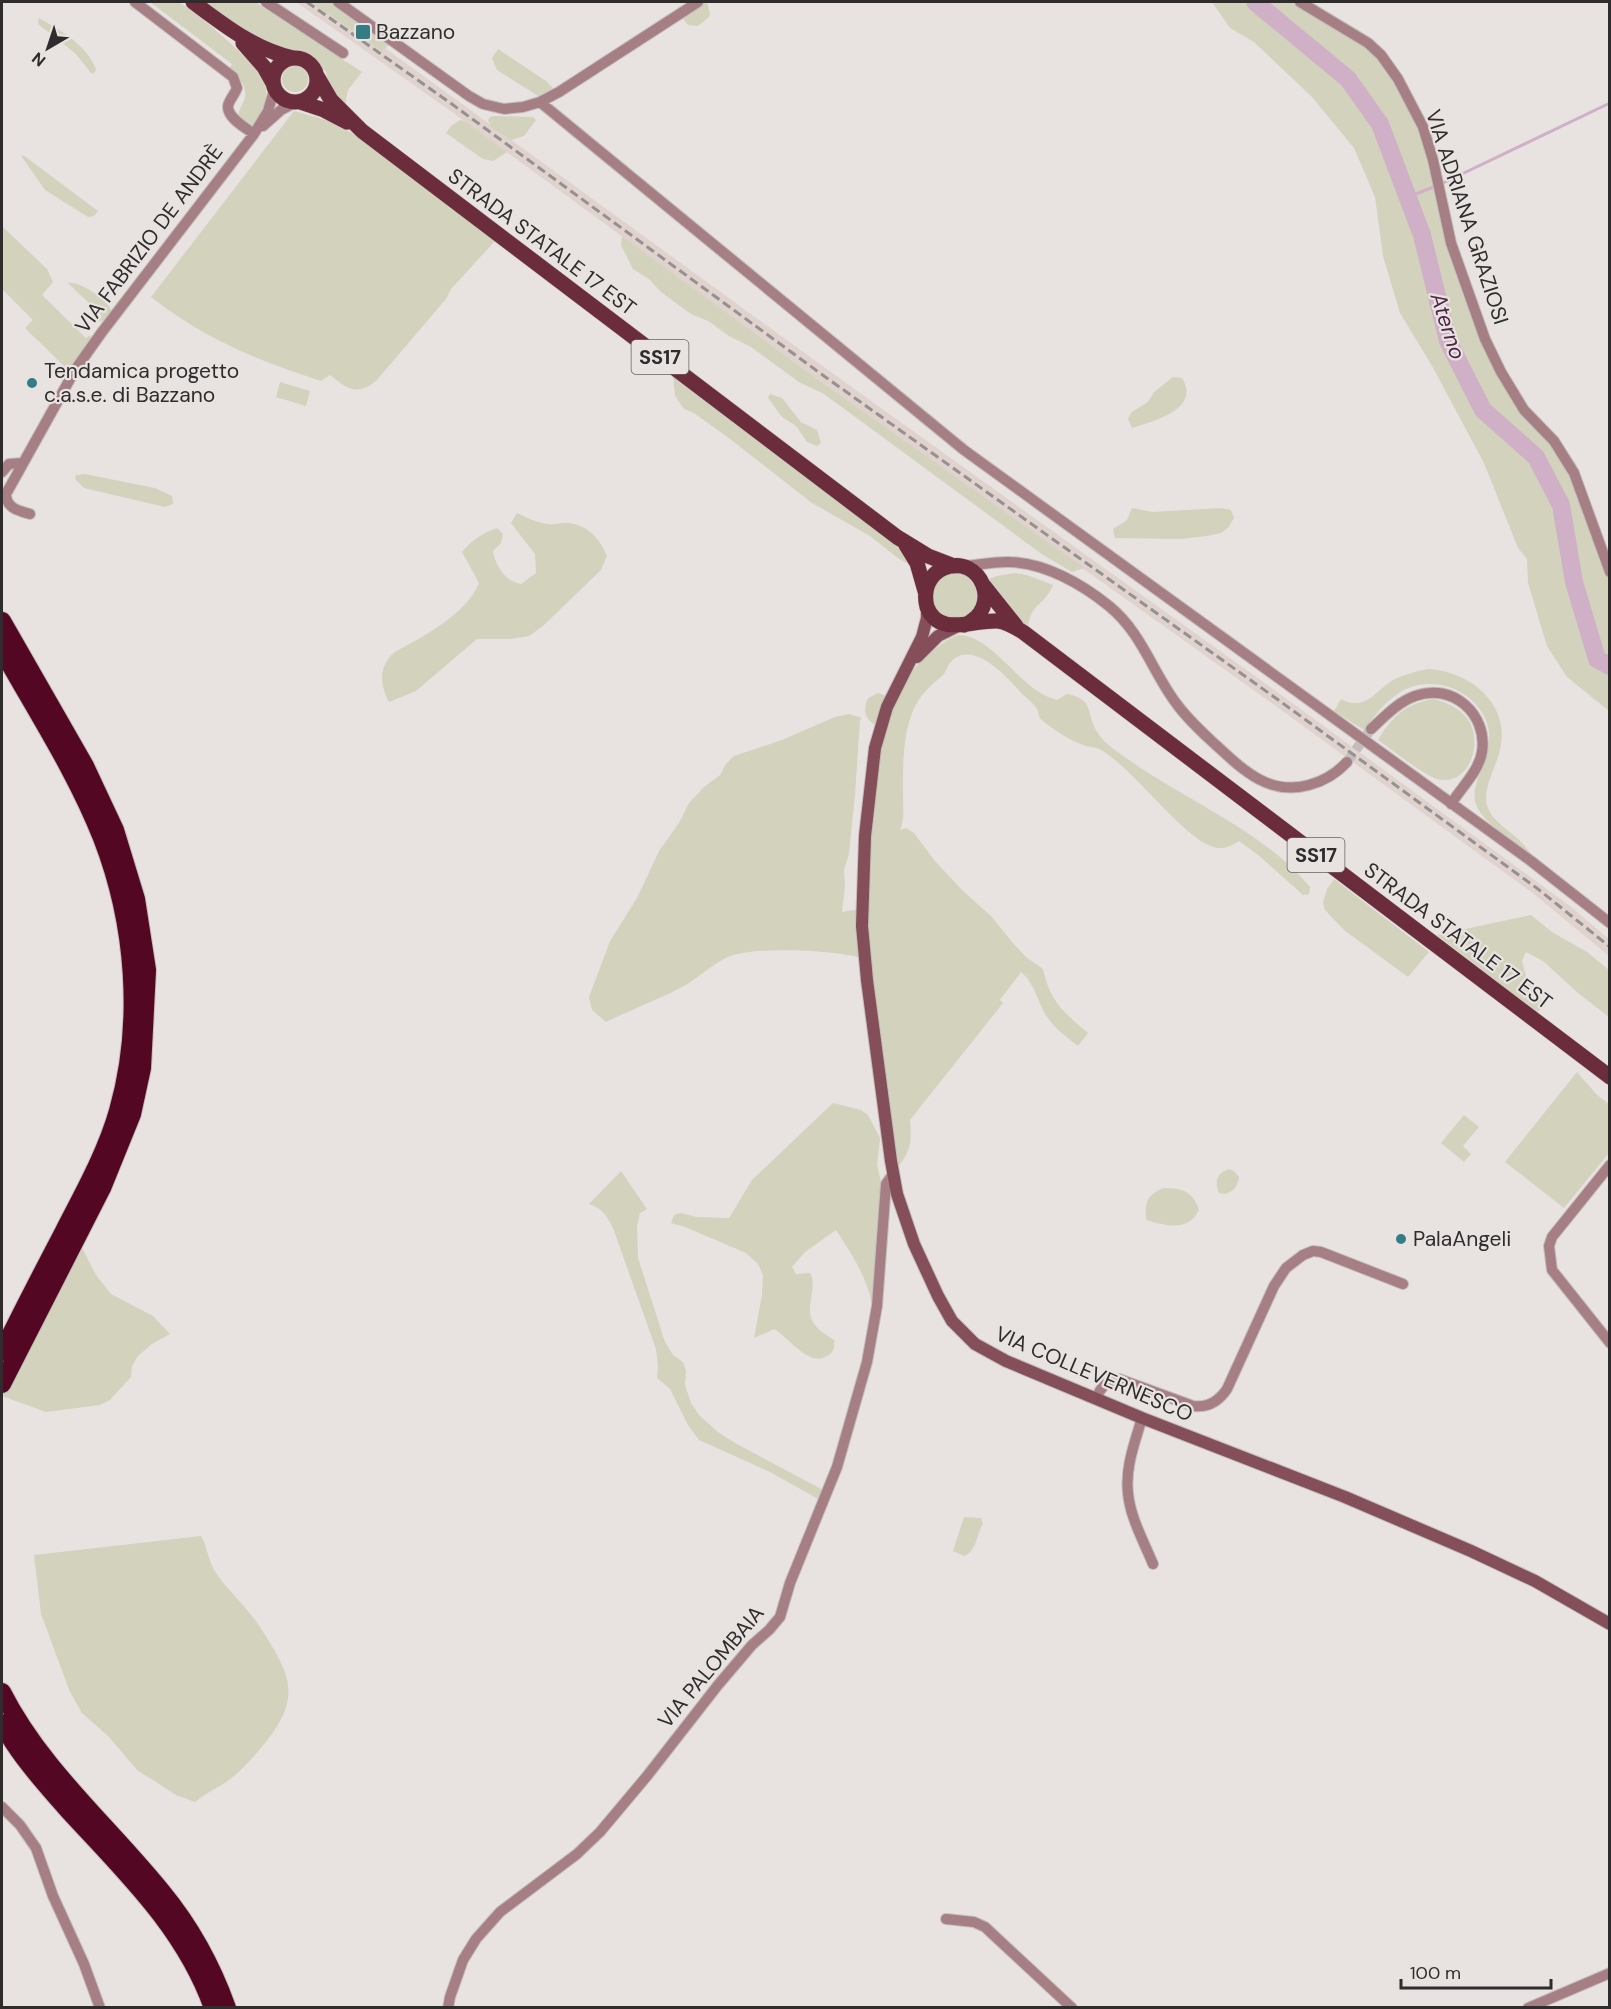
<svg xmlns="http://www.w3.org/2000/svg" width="1611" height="2009" viewBox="0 0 1611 2009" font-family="'DM Sans',sans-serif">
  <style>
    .built { fill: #e0d3ce }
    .green { fill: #d2d2bd }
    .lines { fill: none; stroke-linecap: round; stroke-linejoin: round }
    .stream { stroke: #cfb0c7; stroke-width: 3 }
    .river { stroke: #cfb0c7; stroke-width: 18 }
    .street-tunnel { stroke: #c3bebd; stroke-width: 10; stroke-dasharray: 10 5; stroke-linecap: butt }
    .street-casing { stroke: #c3bebd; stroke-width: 12 }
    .secondary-casing { stroke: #c3bebd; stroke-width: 14 }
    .primary-casing { stroke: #c3bebd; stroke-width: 16 }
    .highway-casing { stroke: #c3bebd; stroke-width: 20 }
    .street { stroke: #a67f85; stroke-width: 10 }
    .secondary { stroke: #844f59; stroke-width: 12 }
    .primary { stroke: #6b2c3b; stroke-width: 15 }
    .highway { stroke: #530722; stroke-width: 18 }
    .rail { stroke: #949190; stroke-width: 3; stroke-dasharray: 9 4.5; stroke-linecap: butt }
    .poi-dot { fill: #357d85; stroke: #e8e3e1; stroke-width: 2 }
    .labels { text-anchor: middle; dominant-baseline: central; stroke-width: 4.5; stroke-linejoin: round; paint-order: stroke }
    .shield { fill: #e8e3e1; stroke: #666362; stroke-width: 1.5 }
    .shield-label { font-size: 20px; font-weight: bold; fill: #2e2c2c }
    .poi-label { font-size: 21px; fill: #2e2c2c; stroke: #e8e3e1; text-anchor: start }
    .street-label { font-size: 21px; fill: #2e2c2c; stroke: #e8e3e1 }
    .water-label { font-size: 22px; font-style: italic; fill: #4d2546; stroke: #e8e3e1 }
  </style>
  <rect width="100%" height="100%" fill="#e8e3e1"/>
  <!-- built -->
  <path class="built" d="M296,2H318L363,32L828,370L1280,694L1570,906L1609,939V956L1534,894L1273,704L820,381L445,107Z"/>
  <!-- green -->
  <path class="green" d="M150,2C158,2 170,0 178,2C190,6 260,67 264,79C270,97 263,112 253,126L239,117C238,111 240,109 243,103C250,89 240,77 229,69L232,64Z
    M200,2H255L362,72L348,90L345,105L331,93L326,72L313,58L301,54L280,53Z
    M311,2H333L390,44L382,51Z
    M703,2H707L710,13L709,17L698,26L688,25L680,15Z
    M1212,2H1312L1371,38L1385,52L1402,77L1425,118L1432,135L1452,235L1488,335L1503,368L1525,404L1554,433L1576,464L1609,560V711L1567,677L1547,646L1528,583L1527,559L1518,548L1484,463L1432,366L1400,313L1383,256L1375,197L1354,148L1312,97L1254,42L1230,28Z
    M39,18C60,30 87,45 96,69L95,72L92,74L75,53L38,24Z
    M498,49L546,81L556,91L543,99L497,70L492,58Z
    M282 79a13 13 0 1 1 26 0a13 13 0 1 1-26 0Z
    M294,111L330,121L352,133L495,241L451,289L446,299L376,381C357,396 347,389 330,375L321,381C255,359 206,340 151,297Z
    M494,116L533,117L536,120L524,136L511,140L491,127L488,120L490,117Z
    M460,120L466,122L507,152L493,161L483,159L446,133L451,126Z
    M23,155L98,211L94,216L88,217L45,190L22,157Z
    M2,226L47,269L53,282L42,295L86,338L90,335L91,338L70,368H66L25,328L33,320L2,289Z
    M622,236L820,381L1084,568L1072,572L1043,555L824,394L799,382L751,347L729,336L708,321L691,314L661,292L649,279L633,269L621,245Z
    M68,283C80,281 108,300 112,312L109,318L98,322L102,316Z
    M673,375L885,536L901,550L913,566L899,559L870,536L812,503L730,439L694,413L684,409L675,396Z
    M1173,377L1182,378C1201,409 1155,421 1132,428L1128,419L1132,412L1148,402L1154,392Z
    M280,382L310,391L306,406L276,397Z
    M770,394L782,398L801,422L817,430L821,443L817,446L807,442L796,426L782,417L768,398Z
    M85,474L155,488L172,496L173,504L165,507L84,488L75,479L76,475Z
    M1132,508L1153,512L1221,508L1231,510L1234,518L1228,528L1221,533L1207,536L1181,539L1115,538L1113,529L1127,520Z
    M517,513C528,518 537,523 549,524C556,525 562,522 569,523C589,526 600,539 607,556L601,570L543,626L529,636L511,639H477L416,691L389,702C380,686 378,665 395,652C401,648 408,645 415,641C438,628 469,608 479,583L462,552C472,540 482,533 497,528L503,534L501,543L493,551C496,567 505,581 521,584L536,573L535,554L511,523Z
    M1015,573L1027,575L1053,585C1045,606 1031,602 1028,627L1011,612L986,580L997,576Z
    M932 596a23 23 0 1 1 46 0a23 23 0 1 1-46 0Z
    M960,635C996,638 1020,691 1057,700L1067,694C1094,699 1086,712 1096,730C1102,741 1112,748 1122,755C1183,800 1262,829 1310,887L1309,894L1303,895L1257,854L1239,841C1232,845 1226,849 1218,848C1186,844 1134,767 1099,749C1095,747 1090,747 1086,746C1071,741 1055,731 1043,721C1038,717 1039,715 1037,709C1034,704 1026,697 1021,693C1008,678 972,637 950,663C947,666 947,671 943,675C934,683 925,690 918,701C902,728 903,763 903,794C903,807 905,818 900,830L906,828L914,833L935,861L963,891L991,916L1013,943L1026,957L1043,969C1050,1001 1063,1012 1088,1033L1078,1046C1067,1037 1055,1029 1047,1017C1038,1003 1034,982 1021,972L1000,1000L1003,1003L910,1120C912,1142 911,1151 897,1168C887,1093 874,1018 869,943C865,896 869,848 874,802C876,775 879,748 887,721C894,697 909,670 930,653C939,646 949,637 960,635Z
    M1428,669C1470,671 1511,704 1500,750C1496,768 1481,790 1488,808C1493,821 1507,829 1517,838C1523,843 1527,849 1532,855C1516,843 1485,824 1477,807C1465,782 1501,752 1485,718C1469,685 1424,673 1395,696C1382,705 1373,718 1364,730L1334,711L1341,699C1366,713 1376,689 1395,679C1406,674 1417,671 1428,669Z
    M878,693L887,696L875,725C864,718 863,710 868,698Z
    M1434,699C1447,703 1461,708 1469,721C1482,742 1471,783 1441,780C1426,778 1392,749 1378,740C1392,716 1407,703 1434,699Z
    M849,714L862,718L860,720L855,795L849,854L844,869L845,887L842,912L860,909L861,958C836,950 752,946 728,957C713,964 700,976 686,985C660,999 632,1009 606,1022L592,1010L589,997L610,941L637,898L659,851L679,823L689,803L704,787L720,775L726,764L734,756L782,740L835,717Z
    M1334,879L1429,952L1408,977L1344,930L1325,910L1323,902L1327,889Z
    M1531,915L1552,932L1587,952L1609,970V1017L1578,993L1543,961L1526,952L1522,961L1527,980L1546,1006L1537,1012L1437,935Z
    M1577,1072L1597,1095L1609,1104V1153L1564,1208L1505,1162Z
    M833,1103L861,1110L868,1115L880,1138L877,1165L881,1182L880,1221L873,1311C869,1280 853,1256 836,1230L805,1252L792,1267L796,1274L810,1273C819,1289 802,1309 815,1325C819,1331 828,1336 834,1340C835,1347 834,1352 827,1356C809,1368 789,1337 774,1329L754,1338L762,1295L763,1275L758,1264L746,1253L685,1227L671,1223L674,1215L680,1213L697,1217L729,1218L752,1180Z
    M1464,1115L1479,1127L1463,1146L1471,1154L1464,1162L1441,1143Z
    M1229,1169L1234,1171L1239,1177C1238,1186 1233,1193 1224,1194L1219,1193C1214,1181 1217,1173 1229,1169Z
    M621,1171L647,1209L640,1213L637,1226L638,1258L665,1342L673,1355L683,1362L686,1371L685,1385L691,1403L699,1415L718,1432L735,1443L825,1491L820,1500L770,1472L699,1440L688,1425L670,1389L657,1378L658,1366L656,1349L613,1228C607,1216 602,1208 589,1204Z
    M1163,1188C1182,1188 1193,1191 1199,1210C1188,1232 1166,1226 1146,1220C1145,1203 1146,1196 1163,1188Z
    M80,1244L96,1275L111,1294L153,1316L170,1334L152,1344L138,1356L132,1366L131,1377L110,1400L100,1405L46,1412L2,1396Z
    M964,1517L981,1518L983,1524C976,1535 977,1551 964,1556L953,1551Z
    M201,1536C207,1546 208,1559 214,1570C227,1590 247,1607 260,1627C290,1674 303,1696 265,1743C255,1755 245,1767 234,1776C222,1786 207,1792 195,1802L176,1795L137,1770L109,1737L82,1713L70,1692L41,1614L34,1555Z"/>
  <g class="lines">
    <!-- stream -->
    <path class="stream" d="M1441,184L1610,103
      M1408,197L1436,186"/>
    <!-- river -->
    <path class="river" d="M1255,2L1348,79L1380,124L1422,235L1448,341L1483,410L1536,457L1561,505L1574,582L1597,659L1610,666"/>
    <!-- street-tunnel -->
    <path class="street-tunnel" d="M1347,762L1371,729"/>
    <defs>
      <path id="street" d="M135,2L233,77L237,88C235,94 229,100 228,106C227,118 246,128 254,134
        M266,2L343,53
        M338,2L469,96L483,104L504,109L523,107L540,102L559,92L698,2
        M1300,2L1368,43L1381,55L1398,79L1423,127L1433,160L1451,243L1485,339L1501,372L1524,410L1554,441L1574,473L1610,572
        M540,102L964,450L1531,861L1610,923
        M263,126L281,110L296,102
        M2,472L9,464L22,463
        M30,514C19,511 6,508 6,494L75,370L102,332L254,134L268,111L275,87
        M965,566C980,565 995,561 1010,562C1045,563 1082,584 1109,606C1142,633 1152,671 1176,703C1188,720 1203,733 1217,746C1244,771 1270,796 1309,785C1324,781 1336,774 1347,762
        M1371,729C1384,717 1398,702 1415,696C1452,682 1488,714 1482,752C1479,771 1461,788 1451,804
        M1610,1165L1552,1237L1549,1246L1552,1270L1610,1343
        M1096,1399C1100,1388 1107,1380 1119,1379L1193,1406C1208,1408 1219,1401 1227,1389L1274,1286L1286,1268L1303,1255L1313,1251L1321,1252L1403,1284
        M1142,1418C1135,1442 1125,1467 1128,1493C1130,1517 1144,1542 1153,1564
        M2,1807L20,1825L36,1848L53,1896L84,1964L100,2008
        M946,1919L974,1922L985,1927L1072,2008
        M448,2008L450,1997L463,1960L476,1939L500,1912L577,1854L600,1832L647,1776L718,1685L752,1645L769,1630L780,1617L790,1583L837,1467L867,1362L877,1306L886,1184L893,1174
        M1528,2008L1610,1973"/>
      <path id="secondary" d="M927,605V618L922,637L887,707L875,748L865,836L862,926L867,980L891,1161L897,1194L914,1244L938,1296L952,1321L975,1344L1006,1361L1142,1418L1345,1497L1471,1551L1535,1581L1610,1624
        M917,657L938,636L958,626"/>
      <path id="primary" d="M193,2C224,25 254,49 293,58
        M243,43L264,67L273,83
        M273 80a22 22 0 1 1 44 0a22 22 0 1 1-44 0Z
        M317,76L331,100L362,131L897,537L928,556L954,566
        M300,102L324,110L347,122
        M906,545L917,563L925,591
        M984,586L1016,626
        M964,625C1004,609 981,553 944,568C937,571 931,577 928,584C925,591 925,599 927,607C939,638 974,619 998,621C1007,622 1015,627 1023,632L1610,1077"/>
      <path id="highway" d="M2,621L85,766L115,830L136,899L147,970L142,1068L132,1114L102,1188L2,1384
        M2,650C36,711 76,772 102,838C135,923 143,1023 118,1111C106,1153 84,1192 64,1231C43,1271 22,1312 2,1352
        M2,1692C41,1769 108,1825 162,1892C190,1926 212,1966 227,2008
        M2,1723C18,1754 45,1784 68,1810C123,1870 185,1928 213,2008"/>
    </defs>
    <!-- street casing -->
    <use href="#street" class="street-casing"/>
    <!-- secondary casing -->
    <use href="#secondary" class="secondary-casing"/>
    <!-- primary casing -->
    <use href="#primary" class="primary-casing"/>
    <!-- highway casing -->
    <use href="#highway" class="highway-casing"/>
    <!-- street -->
    <use href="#street" class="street"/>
    <!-- secondary -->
    <use href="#secondary" class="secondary"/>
    <!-- primary -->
    <use href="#primary" class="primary"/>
    <!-- highway -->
    <use href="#highway" class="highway"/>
    <!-- rail -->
    <path class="rail" d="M307,2L449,102L824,376L1277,699L1538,889L1610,947"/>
  </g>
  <!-- markers -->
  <g class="poi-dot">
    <rect x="355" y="24" width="16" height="16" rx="3"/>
    <circle cx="32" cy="383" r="6"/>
    <circle cx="1401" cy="1239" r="6"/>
  </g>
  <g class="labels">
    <!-- shield labels -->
    <g class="shield">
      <rect x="631.5" y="340" width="57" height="34" rx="4.5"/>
      <rect x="1287.5" y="838" width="57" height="34" rx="4.5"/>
    </g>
    <g class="shield-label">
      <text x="660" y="357">SS17</text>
      <text x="1316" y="855">SS17</text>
    </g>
    <!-- poi labels -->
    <g class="poi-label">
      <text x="376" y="32">Bazzano</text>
      <text x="44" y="371">Tendamica progetto<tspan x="44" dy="24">c.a.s.e. di Bazzano</tspan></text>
      <text x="1413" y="1239">PalaAngeli</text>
    </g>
    <!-- street labels -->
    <g class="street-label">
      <text transform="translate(1467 217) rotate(72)">VIA ADRIANA GRAZIOSI</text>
      <text transform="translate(149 239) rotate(-53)">VIA FABRIZIO DE ANDRÈ</text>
      <text transform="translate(542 242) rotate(37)">STRADA STATALE 17 EST</text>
      <text transform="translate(1458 936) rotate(37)">STRADA STATALE 17 EST</text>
      <text transform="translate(1094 1374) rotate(23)">VIA COLLEVERNESCO</text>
      <text transform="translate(711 1667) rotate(-50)">VIA PALOMBAIA</text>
    </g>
    <!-- water labels -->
    <g class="water-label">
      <text transform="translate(1448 326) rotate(72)">Aterno</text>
    </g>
  </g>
  <!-- border -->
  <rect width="1611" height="2009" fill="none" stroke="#2e2c2c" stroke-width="6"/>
  <!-- north arrow -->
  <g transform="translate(48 48) rotate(219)" stroke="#e8e3e1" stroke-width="4.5" paint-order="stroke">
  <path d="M0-4.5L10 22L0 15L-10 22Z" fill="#2e2c2c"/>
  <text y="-9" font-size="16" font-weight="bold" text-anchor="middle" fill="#2e2c2c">N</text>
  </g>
  <!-- scale -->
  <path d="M1401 1979v9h150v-9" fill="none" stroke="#2e2c2c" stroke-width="3"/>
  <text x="1410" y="1979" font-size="18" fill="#2e2c2c" stroke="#e8e3e1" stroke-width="4.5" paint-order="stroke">100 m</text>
</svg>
